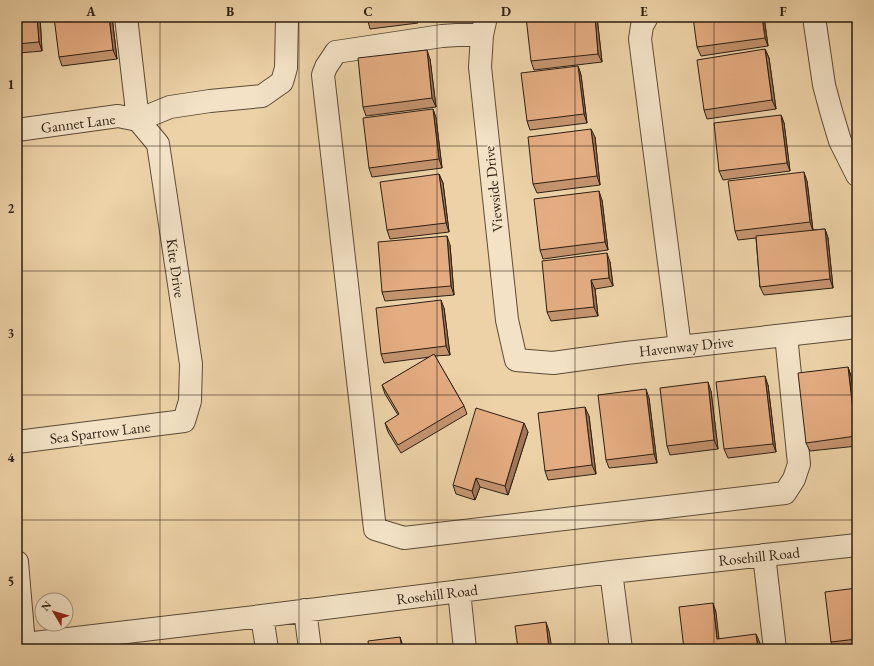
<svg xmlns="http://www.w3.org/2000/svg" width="874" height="666" viewBox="0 0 874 666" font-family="'EB Garamond',serif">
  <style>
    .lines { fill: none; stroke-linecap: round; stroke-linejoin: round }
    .minor-casing { stroke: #5c4c37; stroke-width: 24 }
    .minor { stroke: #f3e2c6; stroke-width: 22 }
    .wall { fill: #c4946f; stroke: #2c1f12 }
    .shaded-wall { fill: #a0785a; stroke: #2c1f12 }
    .building { fill: #e4ac81; stroke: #2c1f12 }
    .grid { fill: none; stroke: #2c1f12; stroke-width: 1; stroke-opacity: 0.55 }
    .labels { text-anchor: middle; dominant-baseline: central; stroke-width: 3; stroke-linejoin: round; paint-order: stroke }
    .street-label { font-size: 15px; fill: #2c1f12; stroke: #f3e2c6 }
    .neatline { fill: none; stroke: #2c1f12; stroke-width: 1.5 }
    .grid-label { font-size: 13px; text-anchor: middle; font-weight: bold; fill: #2c1f12 }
  </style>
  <rect width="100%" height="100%" fill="#edd2a7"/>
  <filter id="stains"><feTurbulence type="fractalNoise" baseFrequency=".005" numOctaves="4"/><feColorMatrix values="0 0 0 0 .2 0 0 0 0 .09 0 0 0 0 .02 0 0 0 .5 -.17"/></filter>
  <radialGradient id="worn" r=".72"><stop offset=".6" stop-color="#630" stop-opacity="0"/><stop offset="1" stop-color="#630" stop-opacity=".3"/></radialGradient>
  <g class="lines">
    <defs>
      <path id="minor" d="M126,17L138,120
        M486,17L482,35L480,67L507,320L516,360L553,363L626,353L857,327
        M647,17L642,26L640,39L680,347
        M814,17L824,85L831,111L840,141L857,175
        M482,35H457L442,36L336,52L326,67L323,75L375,529L404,538L785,493L794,479L799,464L786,335
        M138,120L170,107L210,101L262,96L282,82L286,68L287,17
        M17,130L118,116L138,120
        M17,442L184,421L190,401L191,364L158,144L138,120
        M764,555L775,649
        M17,562L24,644
        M611,572L621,649
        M459,591L465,649
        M305,610L310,649
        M262,616L267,649
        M17,645L262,616L611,572L857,545"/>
    </defs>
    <!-- minor casing -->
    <use href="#minor" class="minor-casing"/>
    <!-- minor -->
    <use href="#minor" class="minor"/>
  </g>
  <!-- wall -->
  <path class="wall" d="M17,17H40L42,51L19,53L21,84H17Z
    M112,17L117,59L62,66L59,57Z
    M367,17H417L418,23L370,29Z
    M597,17L602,62L534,70L531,61Z
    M764,17L768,46L701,56L697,47Z
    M765,49L769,58L776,109L707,119L704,110Z
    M430,59L436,107L366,116L363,107Z
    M578,66L581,75L587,123L530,130L527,121Z
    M433,109L436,118L442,168L372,177L369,168Z
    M781,115L784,123L790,171L723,180L719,171Z
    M595,137L600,185L537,193L533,184Z
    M439,174L443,183L449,232L390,239L387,230Z
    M807,181L813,230L825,229L828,238L833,288L764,295L760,287L756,238L738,240L735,231Z
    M602,200L608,250L543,259L540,250Z
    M450,245L454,295L385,301L382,292Z
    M610,262L613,286L595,289L598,316L551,321L547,312Z
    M444,308L450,355L435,356L464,406L467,414L401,453L388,432L385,423L398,415L385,394L382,385L430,357L384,363L381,354Z
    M848,367L851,376L857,423V446L810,451L806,443Z
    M768,385L776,452L728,458L724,449Z
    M711,391L718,449L670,455L667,446Z
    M649,398L657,463L609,468L606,460Z
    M589,416L596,474L548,480L545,471Z
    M528,432L508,495L480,487L475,500L456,494L453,485Z
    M857,588V648L848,649H834L831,642Z"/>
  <!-- shaded-wall -->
  <path class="shaded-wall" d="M37,17H40L42,51L39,42Z
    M109,17H112L117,59L113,50Z
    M595,17H597L602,62L598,54Z
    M762,17H764L768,46L765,38Z
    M17,47L19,53L21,84L18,75Z
    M765,49L769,58L776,109L772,100Z
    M427,50L430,59L436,107L432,98Z
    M578,66L581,75L587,123L584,114Z
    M433,109L436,118L442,168L439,159Z
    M781,115L784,123L790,171L787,163Z
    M591,129L595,137L600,185L597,176Z
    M804,172L807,181L813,231L810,222Z
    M439,174L443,183L449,232L446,223Z
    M599,191L602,200L608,250L605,242Z
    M825,229L828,238L833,288L830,279Z
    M447,236L450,245L454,295L451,286Z
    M607,253L610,262L613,286L609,278Z
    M591,280L595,289L598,316L594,307Z
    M441,300L444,308L450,355L446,346Z
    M848,367L851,376L857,423V438Z
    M765,376L768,385L776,452L773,444Z
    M708,382L711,391L718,449L714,440Z
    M646,389L649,398L657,463L654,454Z
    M585,407L589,416L596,474L592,465Z
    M524,423L528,432L508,495L505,486Z
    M476,478L480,487L475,500L472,491Z
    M713,603L716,612L720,648L717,639Z
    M546,622L549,631L552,649H549Z
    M756,634L760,643V649H758Z
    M400,637L404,649H402Z"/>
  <!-- building -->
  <path class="building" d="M17,17H37L39,42L17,44Z
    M54,17H109L113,50L59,57Z
    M367,17H389L367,20Z
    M526,17H595L598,54L531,61Z
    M693,17H762L765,38L697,47Z
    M765,49L772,100L704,110L697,60Z
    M427,50L432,98L363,107L358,58Z
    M578,66L584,114L527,121L521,73Z
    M433,109L439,159L369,168L363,118Z
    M781,115L787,163L719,171L714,123Z
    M591,129L597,176L533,184L528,137Z
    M804,172L810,222L735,231L728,181Z
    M439,174L446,223L387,230L380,182Z
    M599,191L605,242L540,250L534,199Z
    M825,229L830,279L760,287L756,236Z
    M447,236L451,286L382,292L378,242Z
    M607,253L609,278L591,280L594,307L547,312L542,261Z
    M441,300L446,346L381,354L376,308Z
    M434,354L464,406L398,445L385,423L399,414L382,385Z
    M848,367L856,436L806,443L798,373Z
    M765,376L773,444L724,449L716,382Z
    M708,382L714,440L667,446L660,388Z
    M646,389L654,454L606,460L598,395Z
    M585,407L592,465L545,471L538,413Z
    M476,408L524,423L505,486L476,478L472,491L453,485Z
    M857,588V639L831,642L825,592Z
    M713,603L717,639L756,634L758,649H684L679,607Z
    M546,622L549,649H516H518L515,626Z
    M400,637L402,649H369L368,641Z"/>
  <!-- grid -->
  <path class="grid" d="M160,17V649M299,17V649M437,17V649M575,17V649M714,17V649M17,146H857M17,271H857M17,395H857M17,520H857"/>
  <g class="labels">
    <!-- street labels -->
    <g class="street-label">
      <text transform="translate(78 123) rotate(-7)">Gannet Lane</text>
      <text transform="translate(493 189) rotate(-96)">Viewside Drive</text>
      <text transform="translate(176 268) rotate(82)">Kite Drive</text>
      <text transform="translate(686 346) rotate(-6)">Havenway Drive</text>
      <text transform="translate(100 432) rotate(-7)">Sea Sparrow Lane</text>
      <text transform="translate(759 556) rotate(-6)">Rosehill Road</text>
      <text transform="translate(437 594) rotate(-7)">Rosehill Road</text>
    </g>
  </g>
  <!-- margin -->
  <rect width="874" height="666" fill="none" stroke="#edd2a7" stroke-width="44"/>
  <!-- north arrow -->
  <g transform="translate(54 612) rotate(308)"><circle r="19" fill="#f3e2c6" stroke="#a3947e"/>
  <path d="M0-3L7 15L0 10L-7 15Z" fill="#8f2418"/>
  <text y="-6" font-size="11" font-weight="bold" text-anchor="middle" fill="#2c1f12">N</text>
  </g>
  <rect x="22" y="22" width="830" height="622" class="neatline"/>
  <g class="grid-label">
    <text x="91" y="16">A</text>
    <text x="230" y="16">B</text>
    <text x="368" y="16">C</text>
    <text x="506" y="16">D</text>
    <text x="644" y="16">E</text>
    <text x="783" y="16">F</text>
    <text x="11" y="89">1</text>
    <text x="11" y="213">2</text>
    <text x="11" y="338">3</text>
    <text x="11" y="462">4</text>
    <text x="11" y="586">5</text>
  </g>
  <rect width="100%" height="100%" filter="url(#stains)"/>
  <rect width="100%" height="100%" fill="url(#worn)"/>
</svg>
